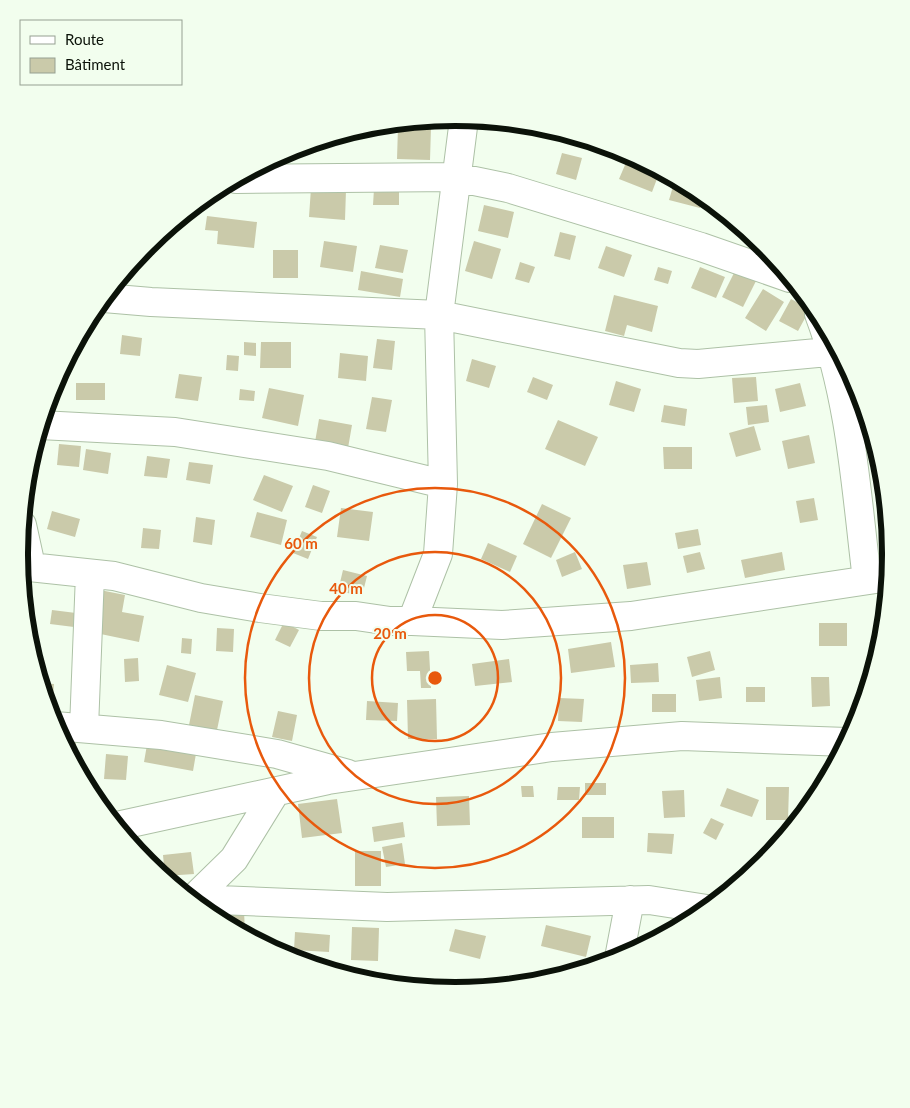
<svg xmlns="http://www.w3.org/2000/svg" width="910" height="1108" viewBox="0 0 910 1108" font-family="Lato,sans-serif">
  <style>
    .building { fill: #cacaaa }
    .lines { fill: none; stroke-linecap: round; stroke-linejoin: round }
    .minor-casing { stroke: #adc1a6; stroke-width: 30 }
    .minor { stroke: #fff; stroke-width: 28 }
    .ring { fill: none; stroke: #e8590c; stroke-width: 2.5 }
    .rim { fill: none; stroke: #0b1209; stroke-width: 6 }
    .centre { fill: #e8590c; stroke: #f2feee; stroke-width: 2.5 }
    .ring-label { font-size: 15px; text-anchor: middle; font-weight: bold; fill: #e8590c; stroke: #f2feee; stroke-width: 4; stroke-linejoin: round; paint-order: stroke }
  </style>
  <rect width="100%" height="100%" fill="#f2feee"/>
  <!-- building -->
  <path class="building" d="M398,127H431L430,160L397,159Z
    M562,153L582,158L576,180L556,174Z
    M628,158L660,171L652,192L619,179Z
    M674,183L688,187L703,196L700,208L669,200Z
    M311,188L346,190L345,220L309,217Z
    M374,189H399V205H373Z
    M484,205L514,212L508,238L478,231Z
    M207,216L257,222L254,248L217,244L218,231L205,230Z
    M560,232L576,236L570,260L554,256Z
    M324,241L357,246L353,272L320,267Z
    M474,241L501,249L492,279L465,271Z
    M380,245L408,250L403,273L375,268Z
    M606,246L632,255L624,277L598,268Z
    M273,250H298V278H273Z
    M520,262L535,267L529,283L515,279Z
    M658,267L672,271L668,284L654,280Z
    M700,267L725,277L716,298L691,288Z
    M361,271L403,279L400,297L358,290Z
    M735,271L756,281L743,307L722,297Z
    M763,289L784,302L766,331L745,318Z
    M614,295L658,306L652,332L627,325L624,336L605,331Z
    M791,299L810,309L798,331L779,321Z
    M122,335L142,338L140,356L120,354Z
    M377,339L395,341L392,370L373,368Z
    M244,342L256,343V356L244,355Z
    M261,342H291V368H260Z
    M340,353L368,356L366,381L338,378Z
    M227,355L239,356L238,371L226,370Z
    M472,359L496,366L489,388L466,381Z
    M179,374L202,377L198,401L175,398Z
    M533,377L553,385L547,400L527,392Z
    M756,377L758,401L734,403L732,378Z
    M616,381L641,389L634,412L609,405Z
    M76,383H105V400H76Z
    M800,383L806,406L780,412L775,389Z
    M269,388L304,395L298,426L262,418Z
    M240,389L255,391L254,401L239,400Z
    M372,397L392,400L386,432L366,429Z
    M664,405L687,409L685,426L661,422Z
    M767,405L769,422L748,425L746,407Z
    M319,419L352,425L348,448L315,442Z
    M558,420L598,437L585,466L545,449Z
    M754,426L761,450L736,457L729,433Z
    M809,435L815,463L788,469L782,441Z
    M59,444L81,446L79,467L57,465Z
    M663,447H692V469H664Z
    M86,449L111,453L108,474L83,470Z
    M147,456L170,459L167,478L144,476Z
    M189,462L213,465L210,484L186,480Z
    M264,475L293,486L282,512L253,500Z
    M313,485L330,491L322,513L305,507Z
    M814,498L818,520L800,523L796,501Z
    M542,504L571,518L551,558L523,544Z
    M341,508L373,512L369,541L337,537Z
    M52,511L80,519L75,537L47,529Z
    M257,512L287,520L281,545L250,537Z
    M196,517L215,520L212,545L193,542Z
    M143,528L161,530L159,549L141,548Z
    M698,529L701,545L678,549L675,533Z
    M302,531L317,537L308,559L293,553Z
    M488,543L517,556L510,572L481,559Z
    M575,552L582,569L562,577L556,560Z
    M700,552L705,569L687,573L683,556Z
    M782,552L785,570L745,578L741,560Z
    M647,562L651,585L627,589L623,565Z
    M343,570L367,576L362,596L338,591Z
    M22,587H30L28,618H25Z
    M100,590L125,595L122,612L144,616L139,642L91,632Z
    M52,610L76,613L74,627L50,624Z
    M886,610L884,628H878L877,611Z
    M284,622L299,630L290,647L275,640Z
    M819,623H847V646H819Z
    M217,628L234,629L233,652L216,651Z
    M182,638L192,639L191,654L181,653Z
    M611,642L615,667L571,673L568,649Z
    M429,651L431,688H421L420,671H407L406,652Z
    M710,651L715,670L692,677L687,657Z
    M138,658L139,681L125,682L124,659Z
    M509,659L512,682L475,686L472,664Z
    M658,663L659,682L631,683L630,665Z
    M167,665L196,673L188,702L159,695Z
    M720,677L722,698L699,701L696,680Z
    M811,677H829L830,706L812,707Z
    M40,683L54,684L52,712L49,711Z
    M746,687H765V702H746Z
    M652,694H676V712H652Z
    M195,695L223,701L217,730L189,725Z
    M559,698L584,699L582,722L558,721Z
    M436,699L437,739H408L407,700Z
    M367,701L398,703L397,721L366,720Z
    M278,711L297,715L292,741L272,737Z
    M148,739L197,748L193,771L144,762Z
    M63,741H76V766Z
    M106,754L128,756L126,780L104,779Z
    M825,766L832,769L821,791L817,790Z
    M585,783H606V795H585Z
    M521,786H533L534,797H522Z
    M558,787H580L579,800H557Z
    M766,787H789L788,820H766Z
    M727,788L759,800L752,817L720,806Z
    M684,790L685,817L664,818L662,791Z
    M469,796L470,825L437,826L436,797Z
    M337,799L342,833L302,838L298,804Z
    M582,817H614V838H582Z
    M711,818L724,824L716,840L703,833Z
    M403,822L405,837L374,842L372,827Z
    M648,833L674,834L672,854L647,852Z
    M402,843L405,864L386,867L382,847Z
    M355,851H381V886H355Z
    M191,852L194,874L165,876L163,855Z
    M244,910L245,934L218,919L217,911Z
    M546,925L591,936L586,957L541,946Z
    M352,927L379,928L378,961L351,960Z
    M455,929L486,936L480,959L449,951Z
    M295,932L330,935L329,952L294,950Z"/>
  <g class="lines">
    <defs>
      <path id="minor" d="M236,179L455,177L508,188L701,247L790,278
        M104,298L151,302L439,315L679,363L698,364L839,351
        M819,314C851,399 856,490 867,580
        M40,425L175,432L328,456L443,484
        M22,525L31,566
        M20,566L114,576L201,598L260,608L321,616H356L390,621H412L438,554L443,484L439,315L464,119
        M412,621L502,625L631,616L889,577
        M55,726L161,735L277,754L348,774
        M84,728L90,574
        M117,826L328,780L552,747L682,736L847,742
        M193,899L387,907L649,900L707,909
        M192,900L234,859L276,791
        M619,958L630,900"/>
    </defs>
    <!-- minor casing -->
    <use href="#minor" class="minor-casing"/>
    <!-- minor -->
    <use href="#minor" class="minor"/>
  </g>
  <!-- distance rings -->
  <g class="ring">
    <circle cx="435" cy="678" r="63"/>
    <circle cx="435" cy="678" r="126"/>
    <circle cx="435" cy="678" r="190"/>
  </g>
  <!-- crop -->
  <path d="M0 0H910V1108H0ZM455 126H455A427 427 0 0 1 882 553V555A427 427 0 0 1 455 982H455A427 427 0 0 1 28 555V553A427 427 0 0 1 455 126Z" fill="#f2feee" fill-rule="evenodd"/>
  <path class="rim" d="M455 126H455A427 427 0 0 1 882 553V555A427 427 0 0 1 455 982H455A427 427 0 0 1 28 555V553A427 427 0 0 1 455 126Z"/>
  <circle cx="435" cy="678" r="8" class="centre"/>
  <g class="ring-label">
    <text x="301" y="549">60 m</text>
    <text x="346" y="594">40 m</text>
    <text x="390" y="639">20 m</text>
  </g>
  <!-- legend -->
  <rect x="20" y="20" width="162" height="65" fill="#f2feee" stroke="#96a092"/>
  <rect x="30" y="36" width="25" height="8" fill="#ffffff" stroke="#96a092"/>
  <text x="65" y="45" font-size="15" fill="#0b1209">Route</text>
  <rect x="30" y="58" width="25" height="15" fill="#cacaaa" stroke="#96a092"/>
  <text x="65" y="70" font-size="15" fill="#0b1209">Bâtiment</text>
</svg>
